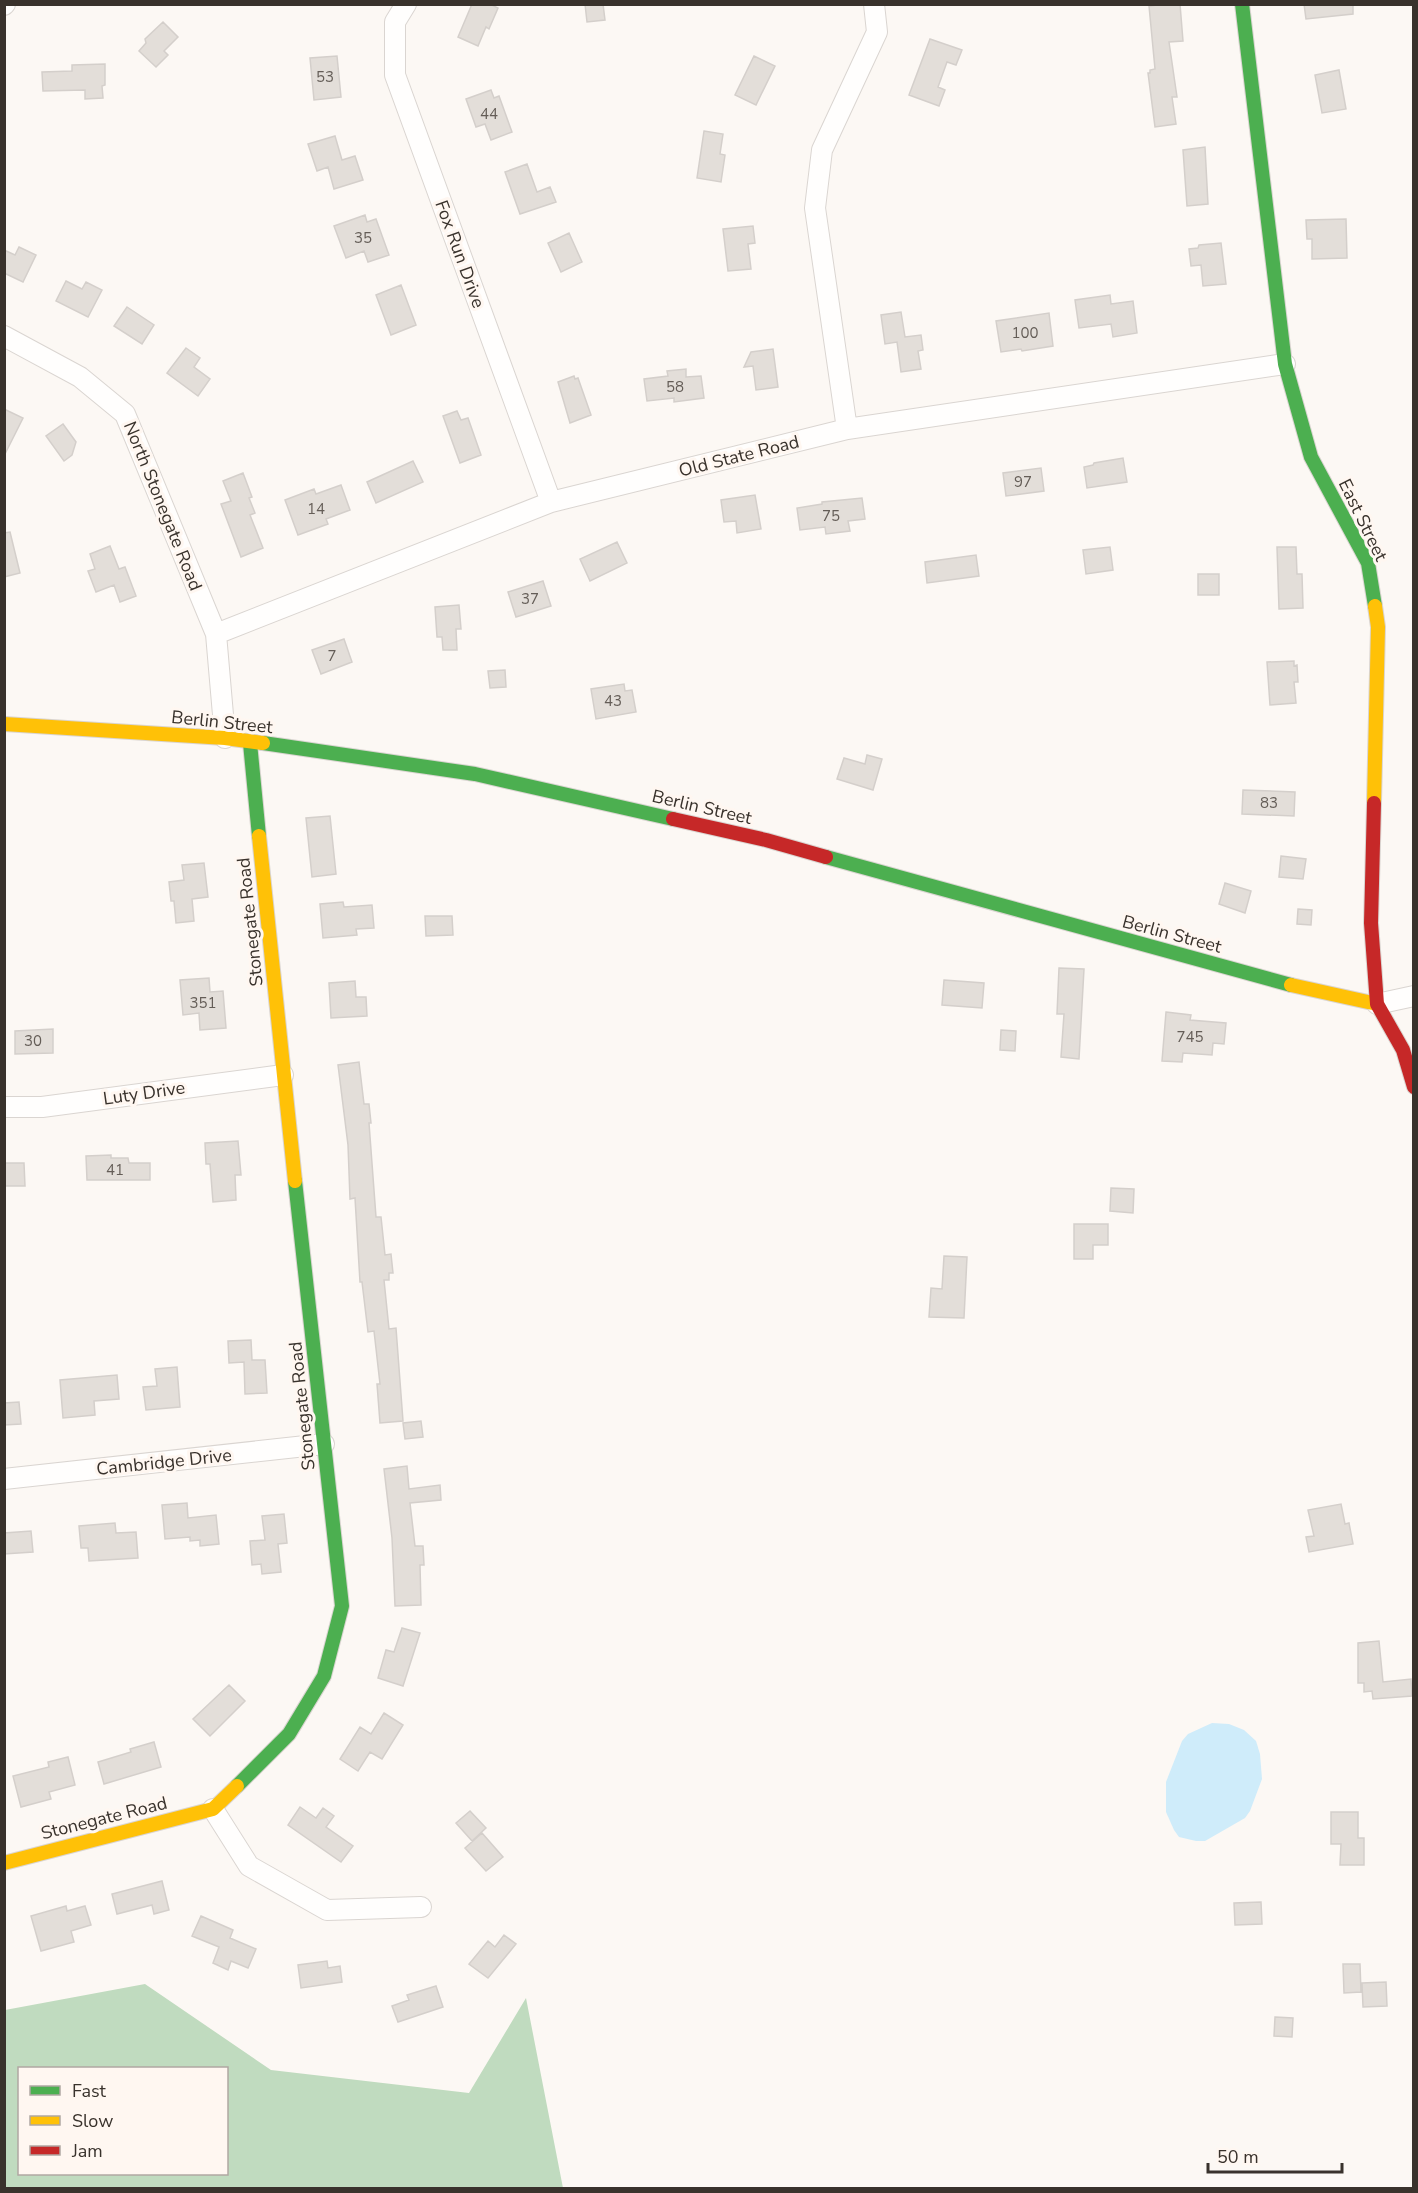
<svg xmlns="http://www.w3.org/2000/svg" width="1418" height="2193" viewBox="0 0 1418 2193" font-family="'Nunito Sans',sans-serif">
  <style>
    .forest { fill: #c0dbbf; fill-rule: evenodd }
    .water { fill: #cfecfa }
    .building { fill: #e3ded9; stroke: #d4cfcb; stroke-width: 1.5 }
    .lines { fill: none; stroke-linecap: round; stroke-linejoin: round }
    .street-casing { stroke: #dad5d1; stroke-width: 22 }
    .fast-casing { stroke: #dad5d1; stroke-width: 16 }
    .slow-casing { stroke: #dad5d1; stroke-width: 16 }
    .jam-casing { stroke: #dad5d1; stroke-width: 16 }
    .street { stroke: #fffefd; stroke-width: 20 }
    .fast { stroke: #4caf50; stroke-width: 14 }
    .slow { stroke: #ffc107; stroke-width: 14 }
    .jam { stroke: #c62828; stroke-width: 14 }
    .labels { text-anchor: middle; dominant-baseline: central; stroke-width: 6; stroke-linejoin: round; paint-order: stroke }
    .number-label { font-size: 15px; fill: #645d57 }
    .street-label { font-size: 18px; fill: #39322c; stroke: #fff7f1 }
  </style>
  <rect width="100%" height="100%" fill="#fcf8f4"/>
  <!-- forest -->
  <path class="forest" d="M145,1984L271,2070L469,2093L526,1998L563,2188H5V2010ZM20,2068H226V2174H20Z"/>
  <!-- water -->
  <path class="water" d="M1212,1723L1229,1724L1244,1730L1256,1741L1260,1754L1262,1779L1250,1811L1245,1818L1205,1841H1196L1179,1837L1174,1830L1166,1812V1782L1182,1741L1188,1734Z"/>
  <!-- building -->
  <path class="building" d="M472,4H490L498,8L489,29L486,27L478,46L458,37Z
    M585,4H603L605,20L587,22Z
    M1166,4H1180L1183,41L1169,42L1177,97H1172L1176,124L1155,127L1148,73H1150V70L1155,69L1149,6Z
    M1304,4H1353V14L1306,19Z
    M163,22L178,37L164,51L168,55L156,67L139,51L146,43L145,39Z
    M930,39L962,50L956,65L947,62L938,87L945,90L939,106L909,95Z
    M337,56L341,97L314,100L310,58Z
    M754,56L775,66L756,105L735,95Z
    M105,64V85L102,86L103,98L85,99V90L43,91L42,72L72,71V65Z
    M1339,70L1346,109L1322,113L1315,75Z
    M491,90L494,98L499,96L512,132L491,140L485,124L476,127L466,99Z
    M704,131L723,134L720,154L725,155L721,182L697,178Z
    M335,136L342,160L355,156L363,180L334,189L328,167L317,171L308,144Z
    M1205,147L1208,204L1187,206L1183,150Z
    M527,164L537,192L550,187L556,202L520,214L505,172Z
    M365,215L367,222L376,219L389,255L368,262L364,251L346,258L334,226Z
    M1346,219L1347,258L1312,259V239H1307L1306,220Z
    M753,226L755,243L748,244L751,269L728,271L723,229Z
    M569,233L582,262L561,272L548,243Z
    M1221,243L1226,284L1203,286L1201,265L1191,266L1189,249L1198,248L1199,245Z
    M19,247L36,255L23,282L4,273V250L15,255Z
    M66,281L82,289L86,282L102,290L88,317L56,301Z
    M401,285L416,325L391,335L376,295Z
    M1110,295L1111,304L1133,301L1137,333L1113,337L1111,324L1079,328L1075,300Z
    M127,307L154,325L142,344L114,326Z
    M901,312L905,337L921,335L923,350L918,351L921,369L901,372L897,342L885,344L881,315Z
    M1049,313L1053,346L1022,351L1021,349L1001,352L996,321Z
    M186,348L200,358L194,367L210,379L198,396L167,373Z
    M773,349L778,387L756,390L753,366L744,367L751,352Z
    M686,369V377L701,376L704,398L674,402V398L647,401L644,379L668,376L667,371Z
    M574,376L575,379L578,378L591,415L570,423L558,382Z
    M4,409L23,418L4,456Z
    M457,411L461,420L468,418L481,455L460,463L443,416Z
    M63,424L76,442L72,455L64,461L46,436Z
    M1123,458L1127,482L1087,488L1084,467L1093,465L1094,463Z
    M413,461L423,482L376,503L367,482Z
    M1041,468L1044,491L1006,496L1003,473Z
    M243,473L252,497L249,498L255,513L250,515L263,548L241,557L221,504L231,501L223,481Z
    M341,485L350,510L326,519L328,524L298,535L285,500L314,489L316,494Z
    M755,495L761,529L737,533L736,521L724,522L721,500Z
    M862,498L865,519L848,521L850,531L826,534L825,527L800,530L797,508L822,504V502Z
    M10,532L20,573L4,577V533Z
    M617,542L627,563L590,581L580,559Z
    M110,546L119,569L125,567L136,596L120,602L114,585L96,592L88,571L95,569L90,554Z
    M1110,547L1113,570L1086,574L1083,550Z
    M1277,547H1296L1297,574H1302L1303,608L1279,609Z
    M976,555L979,576L927,583L925,562Z
    M1198,574H1219V595H1198Z
    M543,581L551,606L516,617L508,592Z
    M459,605L461,629H456L457,650H443L442,637H437L435,607Z
    M344,639L352,662L321,674L312,650Z
    M1294,661V666L1297,665L1298,682H1294L1296,703L1270,705L1267,662Z
    M505,670L506,687L490,688L488,671Z
    M624,684L625,691L632,690L636,712L596,719L591,689Z
    M867,755L882,759L873,790L837,779L844,758L865,764Z
    M1243,790L1295,792L1294,816L1242,814Z
    M330,816L336,874L312,877L306,818Z
    M1281,856L1306,859L1303,879L1279,877Z
    M204,863L208,897L192,899L194,921L176,923L174,901H171L169,882L184,880L182,865Z
    M1225,883L1251,891L1245,913L1219,904Z
    M343,902L344,907L372,905L374,928L356,929L357,935L323,938L320,904Z
    M1298,909L1312,910L1311,925L1297,924Z
    M425,916H452L453,935L426,936Z
    M1059,968L1084,969L1079,1059L1061,1057L1064,1014H1057Z
    M209,978L210,992L223,991L226,1028L200,1030L199,1013L183,1015L180,980Z
    M944,980L984,983L982,1008L942,1005Z
    M355,981L356,997H366L367,1016L331,1018L329,983Z
    M1166,1012L1191,1015L1190,1020L1226,1023L1224,1044L1213,1043L1212,1055L1183,1053L1182,1062L1162,1061Z
    M53,1029V1053L15,1054V1031Z
    M1001,1030L1016,1031L1015,1051L1000,1050Z
    M359,1062L364,1104H369L371,1123H369L376,1217H381L385,1255L391,1254L393,1273H389V1280H384L389,1329L396,1328L403,1421L380,1423L377,1384H380L374,1331L368,1332L362,1282H360L355,1198L350,1199L348,1145L338,1065Z
    M238,1141L241,1175H235L236,1200L213,1202L210,1164H206L205,1143Z
    M111,1155V1158H128L129,1163H150V1180H87L86,1156Z
    M4,1163H24L25,1186H4Z
    M1111,1188L1134,1189L1133,1213L1110,1211Z
    M1074,1224H1108V1245H1093V1259H1074Z
    M944,1256L967,1257L964,1318L929,1317L931,1288L942,1289Z
    M251,1340L252,1360H265L267,1393L245,1394L244,1362L229,1363L228,1341Z
    M177,1367L180,1407L146,1410L143,1387L157,1386L155,1369Z
    M117,1375L119,1399L94,1401L95,1415L63,1418L60,1380Z
    M19,1402L21,1424L4,1425V1403Z
    M421,1421L423,1437L405,1439L403,1423Z
    M407,1466L409,1489L440,1485L441,1500L410,1503L415,1546H423L424,1565H420L421,1605L395,1606L392,1538L384,1469Z
    M187,1503L188,1518L216,1515L219,1544L200,1546V1540L190,1541V1537L165,1539L162,1505Z
    M1341,1504L1345,1524L1349,1523L1353,1544L1309,1552L1306,1537L1314,1536L1308,1510Z
    M284,1514L287,1543L278,1544L281,1572L262,1574L261,1564L252,1565L250,1541L265,1540L262,1516Z
    M115,1523L116,1533L136,1532L138,1558L89,1561L88,1548H81L79,1526Z
    M31,1531L33,1552L4,1554V1533Z
    M402,1628L420,1633L403,1686L378,1678L386,1650L394,1652Z
    M1379,1641L1383,1682L1411,1679L1412,1696L1373,1699L1372,1691L1364,1692V1683H1358V1643Z
    M229,1685L245,1701L210,1736L193,1719Z
    M384,1713L403,1725L382,1759L370,1752L358,1771L340,1759L360,1727L371,1734Z
    M154,1742L161,1767L104,1784L98,1762L131,1752L130,1749Z
    M68,1757L75,1785L49,1792L51,1799L21,1807L13,1776L49,1767L48,1762Z
    M300,1807L316,1818L323,1808L334,1816L326,1827L353,1846L341,1862L288,1825Z
    M470,1811L486,1828L472,1841L456,1823Z
    M1331,1812H1358V1838H1364V1865H1340L1341,1844H1331Z
    M482,1833L503,1857L486,1871L465,1848Z
    M162,1881L169,1910L154,1914L152,1905L117,1914L112,1894Z
    M1261,1902L1262,1924L1235,1925L1234,1903Z
    M66,1906L67,1911L85,1906L91,1925L71,1931L74,1942L41,1951L31,1916Z
    M201,1916L233,1930L230,1938L256,1949L248,1968L231,1961L228,1970L213,1963L219,1947L192,1936Z
    M504,1935L516,1944L488,1978L469,1964L488,1941L495,1947Z
    M327,1961L328,1968L340,1966L342,1982L301,1988L298,1965Z
    M1343,1964H1360L1361,1992L1344,1993Z
    M1386,1982L1387,2006L1363,2007L1362,1983Z
    M436,1986L443,2007L398,2022L392,2006L409,2000L407,1995Z
    M1275,2017L1293,2018L1292,2037L1274,2036Z"/>
  <g class="lines">
    <defs>
      <path id="street" d="M406,4L395,22V75L551,502
        M4,5L5,4
        M4,336L80,377L125,414L216,634L225,738
        M847,429L815,208L822,150L877,32L874,4
        M216,634L551,502L847,429L1285,364
        M1377,1004L1414,996
        M4,1107H42L283,1075
        M4,1479L324,1444
        M213,1809L249,1866L327,1910L421,1907"/>
      <path id="fast" d="M1242,4L1285,364L1311,457L1368,563L1375,606
        M250,743L259,836
        M263,743L475,774L673,819
        M826,857L1291,985
        M237,1786L289,1734L324,1676L342,1606L295,1181"/>
      <path id="slow" d="M4,724L225,738L263,743
        M1374,803L1378,627L1375,606
        M259,836L295,1181
        M1291,985L1377,1004
        M4,1863L213,1809L237,1786"/>
      <path id="jam" d="M1374,803L1371,923L1377,1004L1403,1050L1414,1087
        M673,819L766,840L826,857"/>
    </defs>
    <!-- street casing -->
    <use href="#street" class="street-casing"/>
    <!-- fast casing -->
    <use href="#fast" class="fast-casing"/>
    <!-- slow casing -->
    <use href="#slow" class="slow-casing"/>
    <!-- jam casing -->
    <use href="#jam" class="jam-casing"/>
    <!-- street -->
    <use href="#street" class="street"/>
    <!-- fast -->
    <use href="#fast" class="fast"/>
    <!-- slow -->
    <use href="#slow" class="slow"/>
    <!-- jam -->
    <use href="#jam" class="jam"/>
  </g>
  <g class="labels">
    <!-- number labels -->
    <g class="number-label">
      <text x="325" y="77">53</text>
      <text x="489" y="114">44</text>
      <text x="363" y="238">35</text>
      <text x="1025" y="333">100</text>
      <text x="675" y="387">58</text>
      <text x="1023" y="482">97</text>
      <text x="316" y="509">14</text>
      <text x="831" y="516">75</text>
      <text x="530" y="599">37</text>
      <text x="332" y="656">7</text>
      <text x="613" y="701">43</text>
      <text x="1269" y="803">83</text>
      <text x="203" y="1003">351</text>
      <text x="1190" y="1037">745</text>
      <text x="33" y="1041">30</text>
      <text x="115" y="1170">41</text>
    </g>
    <!-- street labels -->
    <g class="street-label">
      <text transform="translate(460 254) rotate(70)">Fox Run Drive</text>
      <text transform="translate(739 456) rotate(-14)">Old State Road</text>
      <text transform="translate(163 506) rotate(68)">North Stonegate Road</text>
      <text transform="translate(1363 520) rotate(64)">East Street</text>
      <text transform="translate(222 722) rotate(6)">Berlin Street</text>
      <text transform="translate(702 807) rotate(13)">Berlin Street</text>
      <text transform="translate(250 922) rotate(-96)">Stonegate Road</text>
      <text transform="translate(1172 934) rotate(15)">Berlin Street</text>
      <text transform="translate(144 1093) rotate(-8)">Luty Drive</text>
      <text transform="translate(302 1406) rotate(-96)">Stonegate Road</text>
      <text transform="translate(164 1462) rotate(-6)">Cambridge Drive</text>
      <text transform="translate(104 1818) rotate(-14)">Stonegate Road</text>
    </g>
  </g>
  <!-- border -->
  <rect width="1418" height="2193" fill="none" stroke="#39322c" stroke-width="12"/>
  <!-- legend -->
  <rect x="18" y="2067" width="210" height="108" fill="#fff7f1" stroke="#b0a8a2" stroke-width="1.5"/>
  <rect x="30" y="2086" width="30" height="9" fill="#4caf50" stroke="#b0a8a2" stroke-width="1.5"/>
  <text x="72" y="2097" font-size="18" fill="#39322c">Fast</text>
  <rect x="30" y="2116" width="30" height="9" fill="#ffc107" stroke="#b0a8a2" stroke-width="1.5"/>
  <text x="72" y="2127" font-size="18" fill="#39322c">Slow</text>
  <rect x="30" y="2146" width="30" height="9" fill="#c62828" stroke="#b0a8a2" stroke-width="1.5"/>
  <text x="72" y="2157" font-size="18" fill="#39322c">Jam</text>
  <!-- scale -->
  <path d="M1208 2163v9h134v-9" fill="none" stroke="#39322c" stroke-width="3"/>
  <text x="1217" y="2163" font-size="18" fill="#39322c" stroke="#fff7f1" stroke-width="4.5" paint-order="stroke">50 m</text>
</svg>
